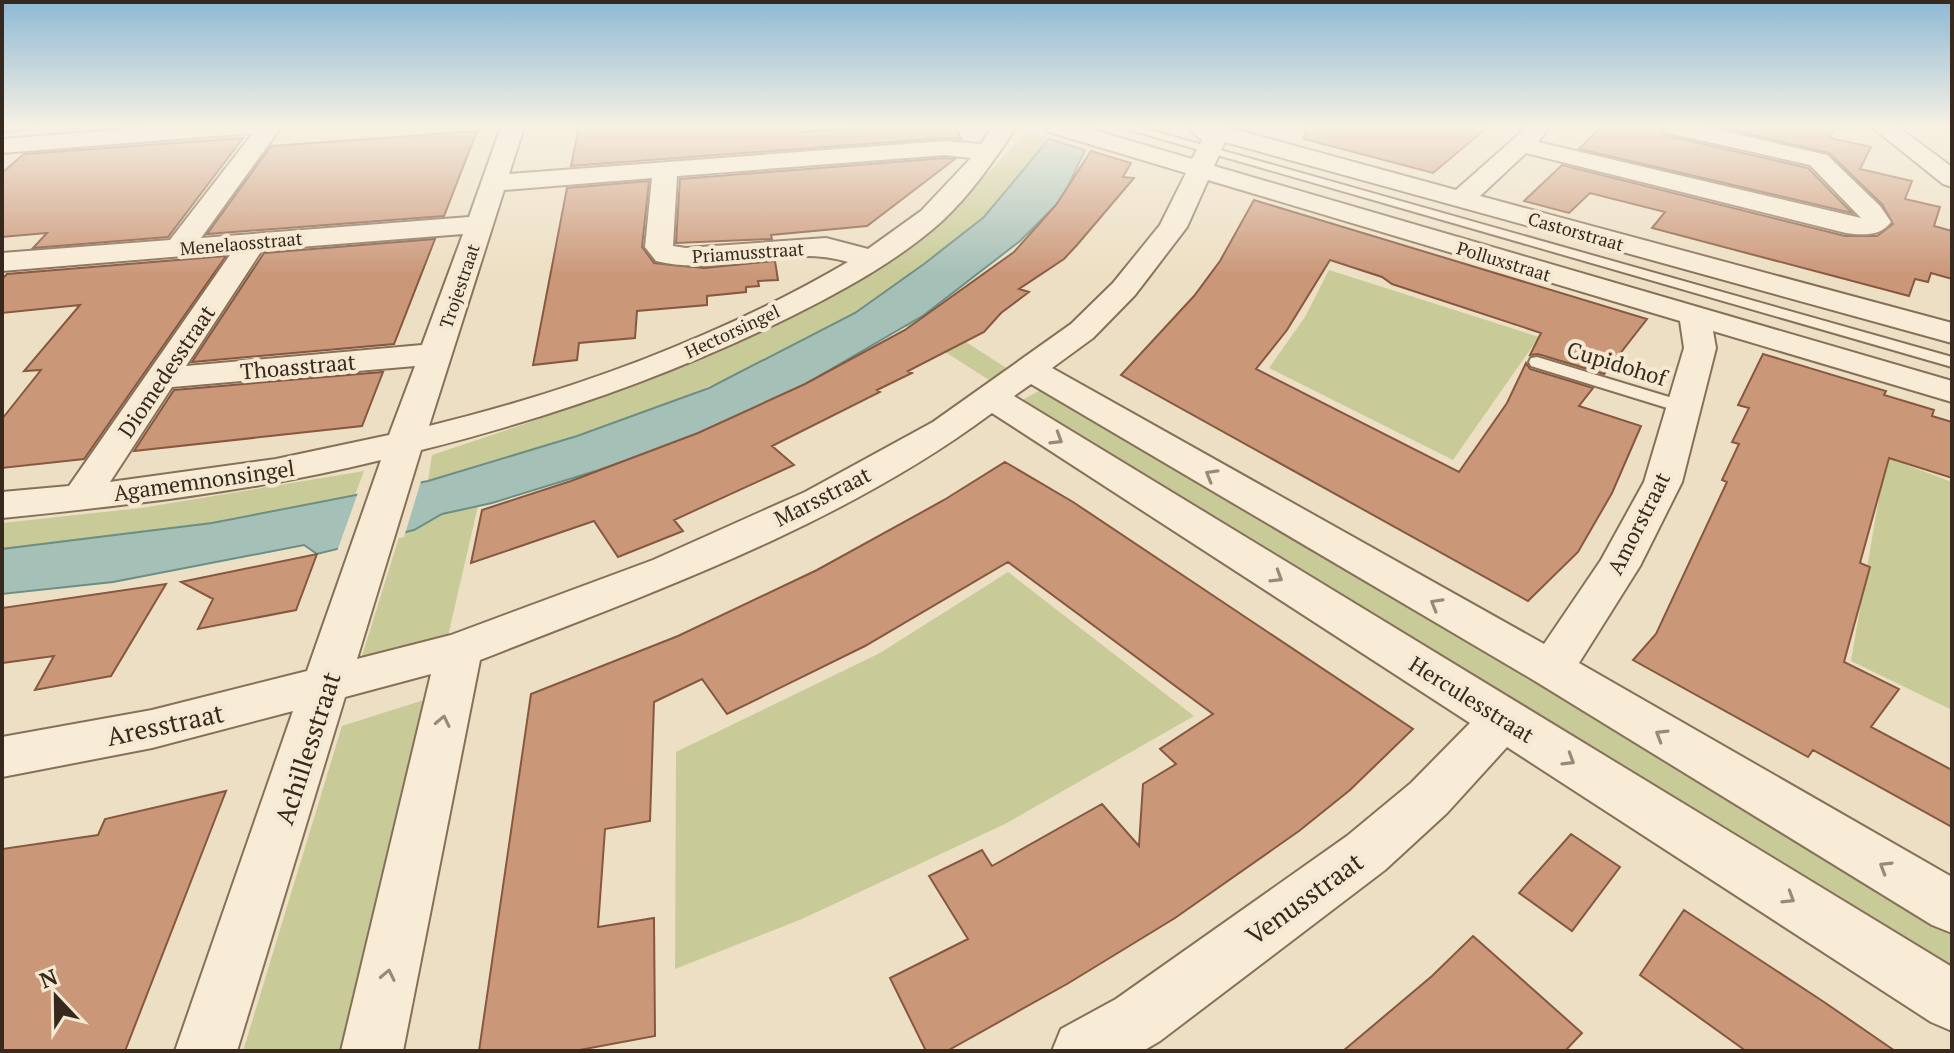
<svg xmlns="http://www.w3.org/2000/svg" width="1954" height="1053" viewBox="0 0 1954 1053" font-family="'PT Serif',serif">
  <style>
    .green { fill: #c8cb97 }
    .water { fill: #a5c0b7; stroke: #6c8e84; stroke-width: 2 }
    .pier { fill: #eddfc3 }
    .building { fill: #cb9779; stroke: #865840; stroke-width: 2 }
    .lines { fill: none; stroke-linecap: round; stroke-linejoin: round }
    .service-casing { stroke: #87705a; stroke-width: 4 }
    .minor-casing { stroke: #87705a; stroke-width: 4 }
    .service { fill: #f8ecd6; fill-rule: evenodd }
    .minor { fill: #f8ecd6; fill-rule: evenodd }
    .oneway { stroke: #988a7a }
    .labels { text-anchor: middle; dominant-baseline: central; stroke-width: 8; stroke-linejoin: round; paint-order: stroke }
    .far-street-label { font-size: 18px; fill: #37291e; stroke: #f5e9d2 }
    .street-label { font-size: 22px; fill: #37291e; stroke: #f5e9d2 }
    .near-street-label { font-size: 26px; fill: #37291e; stroke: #f5e9d2 }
  </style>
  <rect width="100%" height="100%" fill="#eddfc3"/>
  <!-- green -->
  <path class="green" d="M1026,132L1049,139C1028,164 1007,195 983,218C830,360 623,423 428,481L432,455C569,409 706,366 832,295C864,276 899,256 928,232C964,201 995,166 1026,132Z
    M1329,270L1539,337L1453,460L1269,368L1305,317Z
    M924,315L1025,380L1006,391L905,326Z
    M1044,388L1952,929V974L1019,402Z
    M1886,457L1952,482V710L1851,661Z
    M364,471L355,495L212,523L2,549V523L141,508Z
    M478,506L448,636L361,659L400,534L414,530L442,514Z
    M1008,572L1194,716L1007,823L802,919L675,969L676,752L880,653Z
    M427,699L343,1051H243L342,726Z"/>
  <!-- water -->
  <path class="water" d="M1049,139L1085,150L1062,199L1020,241L924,315L795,390L689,438L599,470L492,503L442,514L414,530L317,554L304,545L113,582L2,594V549L212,523L428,481L577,436L709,388L855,313L924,264L984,217Z"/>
  <!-- pier -->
  <path class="pier" d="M422,478L404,537L336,554L359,490Z"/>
  <!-- building -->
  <path class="building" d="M579,127H799V132L866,127H956L961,139L945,138L571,166Z
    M1306,127H1488L1433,173L1304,139Z
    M1601,127H1659L1664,135L1808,168L1852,213L1579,149Z
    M1721,127H1836L1830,138L1871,147L1860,169L1912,181L1905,199L1940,207L1934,226L1952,231V279L1931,273L1928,282L1915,279L1909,296L1652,228L1665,212L1590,193L1569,213L1524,201L1562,165L1845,236H1877L1893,224L1882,204L1829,153Z
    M477,131L444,216L207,234L271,146Z
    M243,138L168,237L33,248L47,233L2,237V173L24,154Z
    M1091,151L1131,163L1123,177L1134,178L1077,245L1064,259L1019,289L1029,292L1001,313L984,332L908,371L912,373L877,390L880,392L772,446L794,465L674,520L683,531L618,557L594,521L471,563L482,510L571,481L698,433L805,384L905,330L1014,252L1056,205Z
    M945,158L955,159L867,226L771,235L772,239L676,243L680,179Z
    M649,181L642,247L654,263L704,268L775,261L778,280L758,281L759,286L746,287V292L707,296V305L637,311L635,338L579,343L577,360L533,365L567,188Z
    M1254,200L1647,319L1604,374L1538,354L1530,355L1541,333L1392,284L1382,277L1330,260L1287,330L1256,369L1459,472L1507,403L1526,363L1530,369L1593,388L1579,406L1641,426L1612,493L1578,552L1528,601L1121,375L1194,296L1220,261Z
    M435,239L394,344L192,362L264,253Z
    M226,256L84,459L2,468V419L41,370L24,371L80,305L2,313V279L7,274Z
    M1763,354L1886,391L1884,395L1934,410L1932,416L1952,422V478L1889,458L1860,563L1870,567L1844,662L1899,689L1871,727L1952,770V827L1813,750L1808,757L1633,660L1656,634L1727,482L1722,480L1739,444L1732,442L1749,408L1738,405Z
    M383,372L362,426L134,451L174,390Z
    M1005,462L1073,502L1413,729L1350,790L1299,831L1175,918L1067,984L947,1051H926L890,978L968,939L929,876L982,850L992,866L1102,804L1139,846L1143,784L1176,764L1160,749L1213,714L1008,562L865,646L727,714L702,679L654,702L650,821L605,829L598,927L654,918L655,1036L574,1051H479L531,694L678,636L817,570L944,500Z
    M317,554L296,610L198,629L213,599L181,582Z
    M166,584L111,676L35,690L54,656L2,663V608Z
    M226,791L125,1051H2V849L98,835L105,819Z
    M1571,834L1620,867L1572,931L1519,893Z
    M1684,910L1824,1002L1895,1051H1746L1640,975Z
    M1473,936L1582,1033L1565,1051H1343L1432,976Z"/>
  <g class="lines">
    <defs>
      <path id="service" d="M2,127H34L2,132Z
        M1120,127H1139L1952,357V367Z
        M1537,357L1689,403L1692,407L1689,411H1677L1531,366L1529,362L1531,358Z"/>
      <path id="minor" d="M153,127H281L201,238L469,217L501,127H524L509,174L945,141L981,144L993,127H1016C994,161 971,194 941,222C897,261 844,290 792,316C674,374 549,418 421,450L357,659L451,635L653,560L805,492L933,422L1071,324L1113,283L1160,225L1186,173L1049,132L1046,127H1083L1192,159L1202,140L1187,127H1226L1456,190L1527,127H1549L1538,142L1861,218L1810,165L1665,132L1662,127H1706L1827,155L1880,206L1891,222C1880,237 1862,235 1846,233L1526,153L1480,196L1952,323V343L1225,142L1214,166L1952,381V402L1713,331L1716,348L1682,482L1640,566L1579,663L1952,877V933L1932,925L1535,681L1031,384L1014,396L1952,967V1031L1931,1022L1507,747L1447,813L1385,870L1160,1041L1143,1051H1052L1061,1029L1116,999L1347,836L1411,783L1470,723L992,413C840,526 655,591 480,660L403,1051H341L431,674L345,697L237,1051H175L293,711L152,748L2,777V737L152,710L307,671L381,460C256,491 129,505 2,518V492L69,486L232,252L2,271V253L170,240L253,133L2,153V139ZM945,155L971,158L921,211L868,249L826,238L686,248L673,246L677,176ZM652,178L645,247L656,261C719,277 786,243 848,262C720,337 573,391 429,426L504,190ZM1208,180L1680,321L1684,348L1644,482L1601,560L1544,644L1052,368L1093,338L1135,295L1187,227ZM463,234L422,345L186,366L262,250ZM415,366L389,435L276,459L110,482L172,387Z
        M1872,127H1898L1952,167V187L1943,184Z"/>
    </defs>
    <!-- service casing -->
    <use href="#service" class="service-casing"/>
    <!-- minor casing -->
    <use href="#minor" class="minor-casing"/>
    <!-- service -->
    <use href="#service" class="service"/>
    <!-- minor -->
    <use href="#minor" class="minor"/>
  </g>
  <!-- one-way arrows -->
  <defs><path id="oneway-chevron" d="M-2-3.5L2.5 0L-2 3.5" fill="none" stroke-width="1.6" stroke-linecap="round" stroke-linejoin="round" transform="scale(2)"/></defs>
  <g class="oneway">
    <use href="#oneway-chevron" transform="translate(1057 439) rotate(32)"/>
    <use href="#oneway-chevron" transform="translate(1211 475) rotate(-150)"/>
    <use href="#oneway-chevron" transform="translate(1277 577) rotate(32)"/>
    <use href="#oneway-chevron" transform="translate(1436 604) rotate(-150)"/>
    <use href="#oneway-chevron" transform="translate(443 721) rotate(-78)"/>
    <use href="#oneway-chevron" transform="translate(1661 735) rotate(-149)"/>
    <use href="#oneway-chevron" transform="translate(1569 760) rotate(32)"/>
    <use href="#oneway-chevron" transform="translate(1885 867) rotate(-149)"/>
    <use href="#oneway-chevron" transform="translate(1789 898) rotate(32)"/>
    <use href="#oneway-chevron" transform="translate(388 975) rotate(-78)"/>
  </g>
  <!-- sky -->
  <linearGradient id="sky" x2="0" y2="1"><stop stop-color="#8db9d4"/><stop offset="0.46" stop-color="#f7f1e4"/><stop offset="1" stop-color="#f7f1e4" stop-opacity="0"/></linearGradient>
  <rect width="1954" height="275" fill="url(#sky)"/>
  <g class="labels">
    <!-- far-street labels -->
    <g class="far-street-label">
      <text transform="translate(1576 231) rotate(16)">Castorstraat</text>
      <text transform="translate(241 243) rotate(-5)">Menelaosstraat</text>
      <text transform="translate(748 252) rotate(-4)">Priamusstraat</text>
      <text transform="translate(1504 261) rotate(17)">Polluxstraat</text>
      <text transform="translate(459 286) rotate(-71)">Trojestraat</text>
      <text transform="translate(732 331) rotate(-25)">Hectorsingel</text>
    </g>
    <!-- street labels -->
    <g class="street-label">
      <text transform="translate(1617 363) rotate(17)">Cupidohof</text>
      <text transform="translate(298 366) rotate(-5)">Thoasstraat</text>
      <text transform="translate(166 371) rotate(-56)">Diomedesstraat</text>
      <text transform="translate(204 480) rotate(-8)">Agamemnonsingel</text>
      <text transform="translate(822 496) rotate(-27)">Marsstraat</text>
      <text transform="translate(1638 523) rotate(-63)">Amorstraat</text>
      <text transform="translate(1472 699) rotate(32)">Herculesstraat</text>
    </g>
    <!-- near-street labels -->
    <g class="near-street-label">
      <text transform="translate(165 724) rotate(-12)">Aresstraat</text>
      <text transform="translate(307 748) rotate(-72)">Achillesstraat</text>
      <text transform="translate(1304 898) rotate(-36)">Venusstraat</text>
    </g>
  </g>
  <!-- border -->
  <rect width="1954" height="1053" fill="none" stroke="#37291e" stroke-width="8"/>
  <!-- north arrow -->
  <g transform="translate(56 997) rotate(338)" stroke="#f5e9d2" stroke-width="6" paint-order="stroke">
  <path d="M0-6L14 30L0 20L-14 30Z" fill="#37291e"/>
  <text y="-12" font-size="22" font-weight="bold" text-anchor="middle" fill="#37291e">N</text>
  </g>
</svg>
